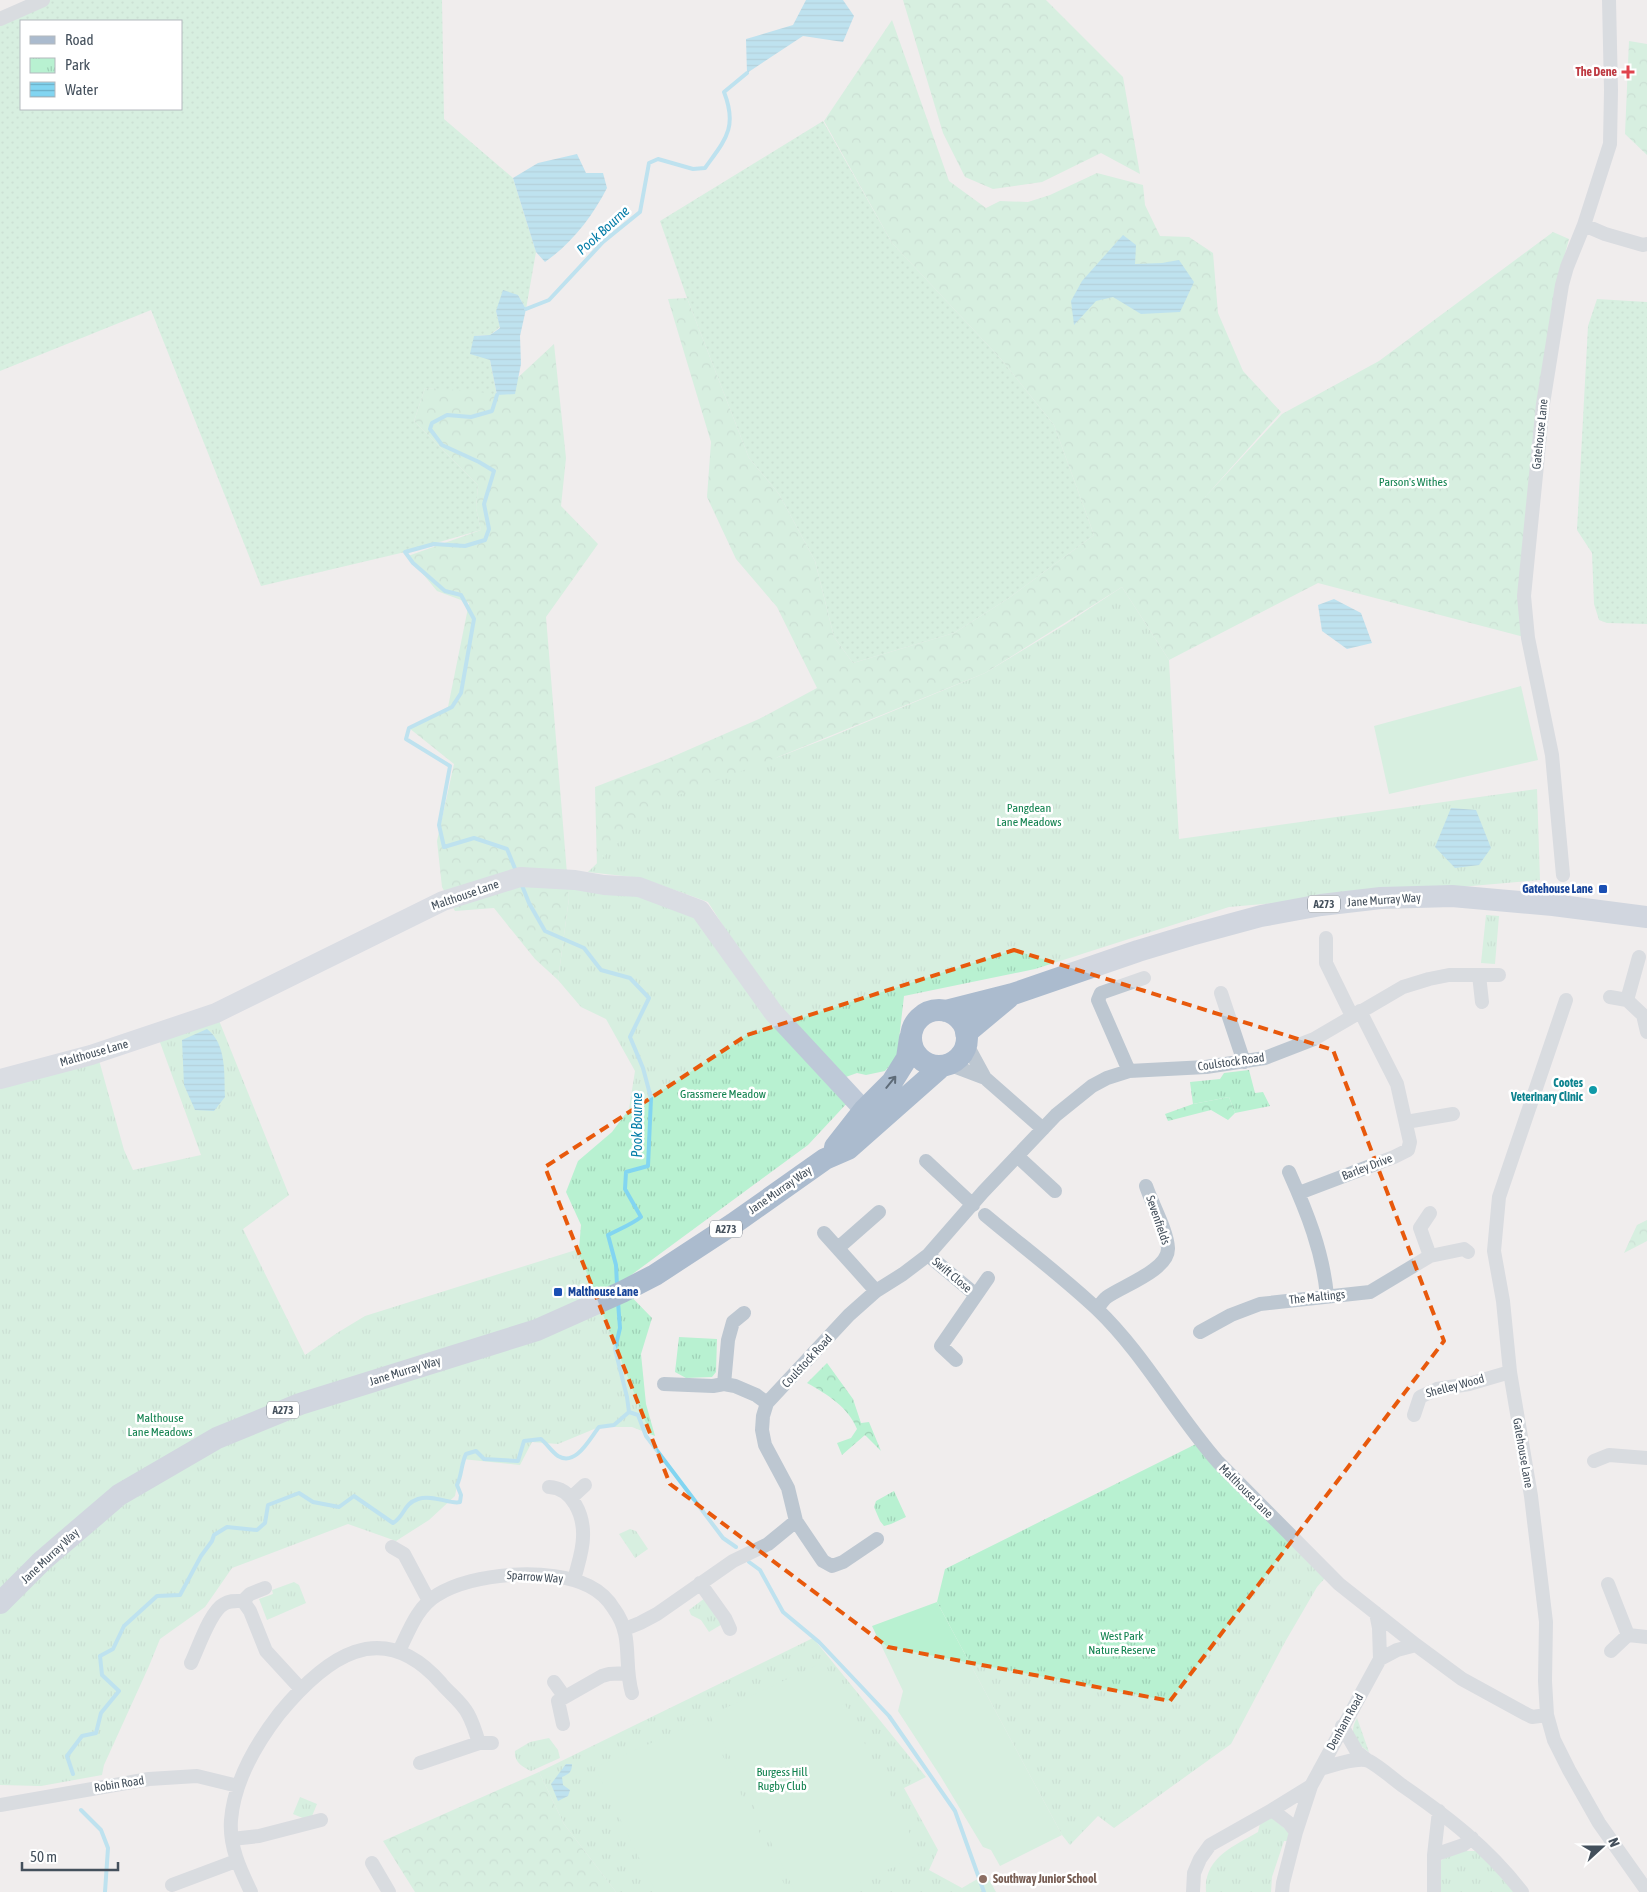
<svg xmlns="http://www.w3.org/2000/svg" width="1647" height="1892" viewBox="0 0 1647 1892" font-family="'Asap Condensed',sans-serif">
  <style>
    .grass { fill: url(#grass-dots); fill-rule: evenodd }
    .forest { fill: url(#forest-crowns) }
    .park { fill: url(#park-tufts) }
    .garden { fill: #b8f1d1 }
    .water { fill: url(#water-rules) }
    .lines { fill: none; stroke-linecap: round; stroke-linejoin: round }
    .stream { stroke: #82d5f1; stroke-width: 4 }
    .street { stroke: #bdc7d1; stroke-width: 14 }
    .secondary { stroke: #bec9d8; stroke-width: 20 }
    .primary { stroke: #abbbce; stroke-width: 22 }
    .oneway { stroke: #5e6b78 }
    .marked { fill: none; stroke: #e8590c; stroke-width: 4; stroke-dasharray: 10 6; stroke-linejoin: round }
    .health-dot { fill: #e0444e; stroke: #fff; stroke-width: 2 }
    .transit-dot { fill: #1a4fb4; stroke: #fff; stroke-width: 2 }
    .culture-dot { fill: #0f9aa8; stroke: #fff; stroke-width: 2 }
    .education-dot { fill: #8d6e63; stroke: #fff; stroke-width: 2 }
    .labels { text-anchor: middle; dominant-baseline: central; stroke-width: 5; stroke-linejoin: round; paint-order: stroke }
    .shield { fill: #fff; stroke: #7c848d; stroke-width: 1 }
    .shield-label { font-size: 11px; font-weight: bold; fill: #44505c }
    .health-label { font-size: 12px; font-weight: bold; fill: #be3a42; stroke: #fff; text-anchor: end }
    .street-label { font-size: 12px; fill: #44505c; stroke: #fff }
    .park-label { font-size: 12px; fill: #11824f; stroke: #fff }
    .transit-label { font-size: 12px; font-weight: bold; fill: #164399; stroke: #fff; text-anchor: end }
    .culture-label { font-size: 12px; font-weight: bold; fill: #0d838f; stroke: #fff; text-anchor: end }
    .education-label { font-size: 12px; font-weight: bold; fill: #785e54; stroke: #fff; text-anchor: start }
    .water-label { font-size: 14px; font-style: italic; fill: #047da8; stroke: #fff }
  </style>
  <defs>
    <pattern id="grass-dots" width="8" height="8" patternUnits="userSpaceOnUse" patternTransform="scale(1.25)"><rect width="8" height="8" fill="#b8f1d1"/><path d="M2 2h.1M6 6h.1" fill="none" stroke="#9fd0b6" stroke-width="1.8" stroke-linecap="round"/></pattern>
    <pattern id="forest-crowns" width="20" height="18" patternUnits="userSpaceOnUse" patternTransform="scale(1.25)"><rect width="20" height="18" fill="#b8f1d1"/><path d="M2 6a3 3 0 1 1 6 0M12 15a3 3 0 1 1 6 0" fill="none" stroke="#9fd0b6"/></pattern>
    <pattern id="park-tufts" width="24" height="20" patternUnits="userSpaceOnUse" patternTransform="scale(1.25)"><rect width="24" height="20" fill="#b8f1d1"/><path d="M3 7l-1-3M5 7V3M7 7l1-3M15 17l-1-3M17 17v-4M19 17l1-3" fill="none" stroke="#9fd0b6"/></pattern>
    <pattern id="water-rules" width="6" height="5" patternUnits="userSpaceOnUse" patternTransform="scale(1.25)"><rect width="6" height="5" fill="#82d5f1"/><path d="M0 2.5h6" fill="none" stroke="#6cafc6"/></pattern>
  </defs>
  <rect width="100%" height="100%" fill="#f0eded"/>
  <!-- grass -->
  <path class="grass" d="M43,0H442L444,119L513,178L536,252L526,309L518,295L496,311L500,327L490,335L474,336L490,360L497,395L425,388L414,421L478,485L476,508L481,530L405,552L261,586L151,310L0,371V19ZM21,21H181V109H21Z
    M823,121L892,243L1001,359L1054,425L1094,535L1009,598L954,633L853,663L834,637L815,561L779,494L749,458L687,298L660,221Z
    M1597,299L1647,302V624L1607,623L1599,620L1594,604L1592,553L1577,530L1588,326Z
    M1357,1718L1369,1752C1355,1742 1348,1734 1357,1718Z"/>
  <!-- forest -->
  <path class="forest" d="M903,0H1046L1123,77L1140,174L1101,153L1042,182L993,189L965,177L943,133Z
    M892,20L949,181L986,208L1000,201L1028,202L1050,195L1097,173L1143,185L1145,205L1160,236L1189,237L1213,253L1218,313L1243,371L1281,412L1205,497L1282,414L1379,361L1553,232L1569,239L1565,254L1524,596L1528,638L1318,583L1169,660L1122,587L985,673L778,757L597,868L595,787L665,760L759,719L817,688L777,607L736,559L707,497L711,442L668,299L687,298L749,458L779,494L815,561L834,637L853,663L954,633L1009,598L1094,535L1054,425L1001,359L892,243L824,121Z
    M1629,41L1647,44V155L1625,134Z
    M554,344L566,458L561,506L598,544L546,617L569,898L558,980L535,959L494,908L455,911L442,887L437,841L454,764L409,728L448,707L469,603L437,591L408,556L481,530L476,508L478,485L414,421L425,388L473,391L499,395Z
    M1229,1097L1235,1113L1228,1120L1211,1110L1168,1121L1165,1114L1193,1104Z
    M1647,1220V1241L1624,1253L1637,1225Z
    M827,1363L853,1399L861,1423L869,1422L881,1451L865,1435L842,1455L837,1443L851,1438L857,1429C849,1408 827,1394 807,1383Z
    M539,1772L564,1824L616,1892H415L383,1841Z"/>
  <!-- park -->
  <path class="park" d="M1122,587L1169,660L1179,839L1537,789L1540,880L1229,907L1035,969L904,996L897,1057L885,1071L866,1075L857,1073L843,1078L763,989L708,902L641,878L588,872L660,802L828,738L985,673L1066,624Z
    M567,883L638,894L698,915L849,1101L808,1145L619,1284L652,1318L641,1354L646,1404L655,1436L632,1427H599L558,1444L532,1442L520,1465L462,1459L455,1496L429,1520L396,1541L348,1524L232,1568L205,1607L160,1639L149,1666L104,1765L102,1775L41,1786L0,1785V1079L97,1053L124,1150L133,1170L201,1155L157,1034L216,1013L289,1195L243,1229L305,1355L337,1333L365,1316L579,1249L581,1225L566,1192L578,1161L612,1132L629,1109L635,1071L606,1019L581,1007L558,980L569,898Z
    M1486,915L1499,916L1495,964L1481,963Z
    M1249,1070L1255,1093L1263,1092L1270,1106L1235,1113L1229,1097L1193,1104L1190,1082L1220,1079L1224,1073Z
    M679,1337L717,1339L716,1372L712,1377L686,1378L675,1372Z
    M1200,1442L1325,1578L1317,1587L1285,1642L1231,1744L1114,1828L1098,1816L1070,1845L1062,1835L937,1602L945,1569Z
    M894,1491L906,1517L891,1524L884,1526L880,1521L874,1507L876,1501Z
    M630,1529L636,1531L648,1549L635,1558L619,1534Z
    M294,1582L299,1585L306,1603L267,1620L259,1599L273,1594L272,1590Z
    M705,1598L724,1623L709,1632L701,1620L691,1615L689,1610Z
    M813,1638L926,1777L904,1788L938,1850L929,1870L962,1888L986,1874L996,1892H616L564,1824L539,1772Z
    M549,1738L558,1750L560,1758L531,1771C522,1767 514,1762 515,1751L530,1742Z
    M300,1797L317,1804L310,1821L293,1814Z
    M1270,1816L1289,1832L1288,1841H1284L1272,1877L1271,1892H1206C1203,1858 1234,1846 1258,1832L1261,1819Z
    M1462,1851H1475L1481,1854L1516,1892H1441L1440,1861L1448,1856Z"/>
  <!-- garden -->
  <path class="garden" d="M1521,686L1538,760L1389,794L1374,726Z
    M937,1602L1062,1835L1000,1866L991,1850L983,1847L941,1777L898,1711L903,1691L872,1626Z
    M824,1662L920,1854L842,1892H795L710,1715Z
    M705,1719L788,1892H656L595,1768Z"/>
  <!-- water -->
  <path class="water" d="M806,0H843L854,16L843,42L803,36L747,73L746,39L793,25Z
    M577,154L586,173H603L607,188C592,217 572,243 545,262L536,252L513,178L538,163Z
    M1123,235L1136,245L1135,264L1162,263L1179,260L1194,282L1180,312L1141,314L1113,297L1096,301L1074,325L1071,301L1082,281Z
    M503,290L518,295L526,309L520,336L521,364L515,394L497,395L490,360L470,354L474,336L490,335L500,328L496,311Z
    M1334,599L1361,613L1372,643L1347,649L1322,631L1318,605Z
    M1451,808L1476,810L1491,848L1479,865L1455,868L1435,847Z
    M207,1029C227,1044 224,1075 225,1097L214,1111L195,1110L184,1085L182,1040Z
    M566,1764H572C572,1772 569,1774 562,1777L563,1785L570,1790L568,1796L558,1801L551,1784Z"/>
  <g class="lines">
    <!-- stream -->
    <path class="stream" d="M526,309L549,300L603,242L640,212L649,163L658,159L693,169L705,168C725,140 738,128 724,92L747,73
      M497,395L492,411L471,417L447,415L432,423L430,429L442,445L479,462L494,471L484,504L489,529L485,540L465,546L434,544L405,552L413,563L445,591L461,595L474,619L461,693L452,707L409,728L406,739L450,766L439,825L444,847L474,838L507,849L516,871
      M521,883L529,903L545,931L584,948L601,970L630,978L649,998L630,1037L643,1068L651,1098L648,1166L626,1172L625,1189L641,1217C631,1225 619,1229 608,1235L616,1265L617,1285
      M618,1302L620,1328L615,1349L627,1397L629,1412
      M629,1412L638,1415L646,1436L723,1538L736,1547
      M749,1562L760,1570L783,1612L819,1642L889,1716L955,1811L984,1892
      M73,1774L67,1756L82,1736L96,1733L101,1713L119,1691L102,1675L100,1656L113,1649L124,1626L157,1596L180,1595L201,1556L212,1541L214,1535L227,1527L257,1530L265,1523L268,1505L299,1493L313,1502L339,1507L354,1496L393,1523C405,1516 403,1504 418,1499C433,1494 451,1505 460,1502L461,1495L457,1485C462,1475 461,1464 466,1454L476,1451L484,1459L518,1461L524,1441L541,1439C547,1444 552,1452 558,1456C576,1467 590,1438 599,1427L614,1425L629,1412
      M81,1810L101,1830L108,1848L105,1892"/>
    <!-- street -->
    <path class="street" d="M0,19L43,0
      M1584,225L1605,234L1643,245L1647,244
      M1563,875L1552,755L1528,638L1524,596L1543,404L1562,285L1567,267L1584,225L1610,144L1611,90L1609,0
      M1326,938V963L1352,1016
      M1479,975L1482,1002
      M1221,993L1244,1062
      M1610,997L1627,1000L1643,1015L1647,1032
      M1566,1000L1499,1197L1494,1251L1503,1301L1510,1372L1531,1496L1546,1622L1545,1681L1547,1715L1554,1740L1569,1770L1599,1823L1647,1891
      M1627,1000L1639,957
      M966,1043L985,1078L1043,1129
      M948,1064L985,1078
      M1129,1071L1098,1000L1101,993L1144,978
      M1406,1122L1453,1114
      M1017,1156L1055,1191
      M926,1161L973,1205
      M1289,1172C1307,1212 1323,1252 1327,1296
      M1299,1193L1394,1157L1408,1150L1410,1142L1397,1084L1360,1011
      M1430,1213L1420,1228L1430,1256
      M985,1215C1022,1246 1062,1276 1097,1309C1144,1354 1175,1413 1218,1462L1339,1584L1416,1645L1462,1679L1526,1714L1532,1717L1547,1715
      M824,1233L876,1291
      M838,1248L879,1212
      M928,1255L976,1295
      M1097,1309C1100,1305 1103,1300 1107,1297C1122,1286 1169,1270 1168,1248C1167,1230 1152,1204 1146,1186
      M1200,1332L1231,1315L1260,1304L1370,1292L1430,1256L1464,1249L1468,1252
      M956,1360L941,1346L988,1278
      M664,1384L713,1386L724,1384L735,1386L756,1395L767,1403
      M724,1384L728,1340L733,1322L744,1313
      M1414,1415L1420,1397L1437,1389L1469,1384L1510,1372
      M1594,1461L1609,1455L1647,1458
      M549,1487C573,1488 584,1516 583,1537C583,1551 577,1567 574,1580
      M572,1497L585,1485
      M877,1539L843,1562L832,1566L823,1561L796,1521L788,1488L765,1445L762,1430L763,1416L767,1403L849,1315L876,1291L903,1274L928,1255L983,1192L1056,1115L1092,1086L1107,1078L1129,1071L1206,1067L1265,1058L1314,1039L1403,987L1429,979L1449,975H1499
      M392,1547L404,1554L429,1601
      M700,1583L725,1618L730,1629
      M1608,1584L1628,1635L1611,1651
      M243,1601L250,1594L265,1588
      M625,1629L640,1623L657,1614L733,1561L768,1544L796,1521
      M1628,1635L1647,1637
      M399,1651C409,1631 417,1607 437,1595C473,1572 551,1567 589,1586C599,1591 608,1599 614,1609C634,1636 623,1663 632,1693
      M1380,1659L1397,1650L1416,1645
      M191,1663C198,1649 210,1611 224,1604C230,1600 236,1601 243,1601L250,1611L266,1651L300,1688
      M554,1682L564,1696
      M563,1724L558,1701L602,1676L609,1674L628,1673
      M1342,1726L1357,1752L1367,1760
      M420,1763L479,1743H492
      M1320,1769C1332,1766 1357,1756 1369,1761C1380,1767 1392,1778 1403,1786C1448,1817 1488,1848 1522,1892
      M0,1805L149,1779L197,1776L238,1786
      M1272,1810L1311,1786
      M232,1839L259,1836L321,1820
      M1434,1855L1463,1845L1472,1838
      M372,1863L389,1892
      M172,1885L236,1861
      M251,1892C240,1869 229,1846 231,1820C234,1782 256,1744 279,1714C325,1658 381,1615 441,1683C449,1693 462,1702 468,1714C473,1723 476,1733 479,1743
      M1193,1892L1194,1873L1200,1859L1210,1845L1272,1810L1289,1823L1296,1832
      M1282,1892L1283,1883L1296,1832L1311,1786L1380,1659L1379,1628L1376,1613
      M1434,1892V1855L1439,1811"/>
    <!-- secondary -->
    <path class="secondary" d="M0,1079L91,1055L216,1013L443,901L520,877L575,880L604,885L639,887L700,910L773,1012L864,1110"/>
    <!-- primary -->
    <path class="primary" d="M911 1038a28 28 0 1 1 56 0a28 28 0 1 1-56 0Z
      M946,1011L1013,994L1138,951L1191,935L1261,916L1321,905L1381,898L1452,896L1553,905L1647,917
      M966,1033L1008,998
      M835,1147L864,1110L892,1082L907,1058L910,1038
      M0,1603L42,1561L119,1495L217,1438L300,1404L537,1330L622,1292L655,1275L733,1224L825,1159L848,1149L942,1066"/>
  </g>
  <!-- one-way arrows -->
  <defs><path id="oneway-shaft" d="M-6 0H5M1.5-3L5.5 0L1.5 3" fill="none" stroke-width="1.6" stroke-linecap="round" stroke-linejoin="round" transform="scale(1.25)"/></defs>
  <use class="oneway" href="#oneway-shaft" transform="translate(891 1082) rotate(-51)"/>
  <!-- marked area -->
  <path d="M0 0H1647V1892H0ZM1014,950L1333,1050L1444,1341L1170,1701L888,1647L670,1484L545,1167L747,1035Z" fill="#f0eded" fill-opacity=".55" fill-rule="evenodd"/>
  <path class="marked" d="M1014,950L1333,1050L1444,1341L1170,1701L888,1647L670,1484L545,1167L747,1035Z"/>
  <!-- markers -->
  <path class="health-dot" d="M1625.5 64.5h5v5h5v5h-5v5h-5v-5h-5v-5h5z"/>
  <g class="transit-dot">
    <rect x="1598" y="884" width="10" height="10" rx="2.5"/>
    <rect x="553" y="1287" width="10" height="10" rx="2.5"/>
  </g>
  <circle class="culture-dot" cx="1593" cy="1090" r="5"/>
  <circle class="education-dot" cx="983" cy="1879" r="5"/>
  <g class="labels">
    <!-- shield labels -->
    <g class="shield">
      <rect x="1308" y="895.5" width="32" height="17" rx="4"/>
      <rect x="710" y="1220.5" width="32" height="17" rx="4"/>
      <rect x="267" y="1401.5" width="32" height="17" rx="4"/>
    </g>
    <g class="shield-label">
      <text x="1324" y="904">A273</text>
      <text x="726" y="1229">A273</text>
      <text x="283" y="1410">A273</text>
    </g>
    <!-- health labels -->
    <g class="health-label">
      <text x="1617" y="72">The Dene</text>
    </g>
    <!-- street labels -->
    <g class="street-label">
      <text transform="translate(1540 434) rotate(-84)">Gatehouse Lane</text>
      <text transform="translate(465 895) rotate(-19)">Malthouse Lane</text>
      <text transform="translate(1384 900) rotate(-4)">Jane Murray Way</text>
      <text transform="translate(94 1053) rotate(-16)">Malthouse Lane</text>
      <text transform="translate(1231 1062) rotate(-8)">Coulstock Road</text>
      <text transform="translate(1367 1167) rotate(-21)">Barley Drive</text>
      <text transform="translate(780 1190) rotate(-35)">Jane Murray Way</text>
      <text transform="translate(1158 1220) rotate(71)">Sevenfields</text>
      <text transform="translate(952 1275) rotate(40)">Swift Close</text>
      <text transform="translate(1317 1297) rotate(-6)">The Maltings</text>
      <text transform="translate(807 1361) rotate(-47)">Coulstock Road</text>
      <text transform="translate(405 1371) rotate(-17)">Jane Murray Way</text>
      <text transform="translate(1455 1386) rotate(-15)">Shelley Wood</text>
      <text transform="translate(1523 1453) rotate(80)">Gatehouse Lane</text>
      <text transform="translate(1246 1491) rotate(45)">Malthouse Lane</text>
      <text transform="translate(50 1556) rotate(-43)">Jane Murray Way</text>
      <text transform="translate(535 1577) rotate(4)">Sparrow Way</text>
      <text transform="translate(1345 1722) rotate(-61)">Denham Road</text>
      <text transform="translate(119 1784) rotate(-9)">Robin Road</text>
    </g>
    <!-- park labels -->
    <g class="park-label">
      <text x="1413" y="482">Parson's Withes</text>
      <text x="1029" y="808">Pangdean<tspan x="1029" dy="14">Lane Meadows</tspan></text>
      <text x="723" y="1094">Grassmere Meadow</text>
      <text x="160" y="1418">Malthouse<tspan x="160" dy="14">Lane Meadows</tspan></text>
      <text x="1122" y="1636">West Park<tspan x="1122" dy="14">Nature Reserve</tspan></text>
      <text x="782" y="1772">Burgess Hill<tspan x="782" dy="14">Rugby Club</tspan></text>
    </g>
    <!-- transit labels -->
    <g class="transit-label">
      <text x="1593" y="889">Gatehouse Lane</text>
      <text x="568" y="1292" text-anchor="start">Malthouse Lane</text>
    </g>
    <!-- culture labels -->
    <g class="culture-label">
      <text x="1583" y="1083">Cootes<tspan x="1583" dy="14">Veterinary Clinic</tspan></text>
    </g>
    <!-- education labels -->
    <g class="education-label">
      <text x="993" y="1879">Southway Junior School</text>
    </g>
    <!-- water labels -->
    <g class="water-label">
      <text transform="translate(603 230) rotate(-42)">Pook Bourne</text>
      <text transform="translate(637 1125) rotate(-90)">Pook Bourne</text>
    </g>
  </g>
  <!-- legend -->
  <rect x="20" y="20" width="162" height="90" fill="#ffffff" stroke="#b4b9be"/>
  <rect x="30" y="36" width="25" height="8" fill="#abbbce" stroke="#b4b9be"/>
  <text x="65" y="45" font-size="15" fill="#44505c">Road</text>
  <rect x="30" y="58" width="25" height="15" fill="url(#park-tufts)" stroke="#b4b9be"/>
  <text x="65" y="70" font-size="15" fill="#44505c">Park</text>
  <rect x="30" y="82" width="25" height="15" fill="url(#water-rules)" stroke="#b4b9be"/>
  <text x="65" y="95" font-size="15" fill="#44505c">Water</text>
  <!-- north arrow -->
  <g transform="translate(1602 1847) rotate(69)" stroke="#ffffff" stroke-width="4" paint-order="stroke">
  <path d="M0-4L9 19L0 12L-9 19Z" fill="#44505c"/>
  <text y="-8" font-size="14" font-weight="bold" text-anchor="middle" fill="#44505c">N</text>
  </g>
  <!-- scale -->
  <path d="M22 1862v8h96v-8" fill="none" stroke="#44505c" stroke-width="2.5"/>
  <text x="30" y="1862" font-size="15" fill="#44505c" stroke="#ffffff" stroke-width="4" paint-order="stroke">50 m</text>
</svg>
